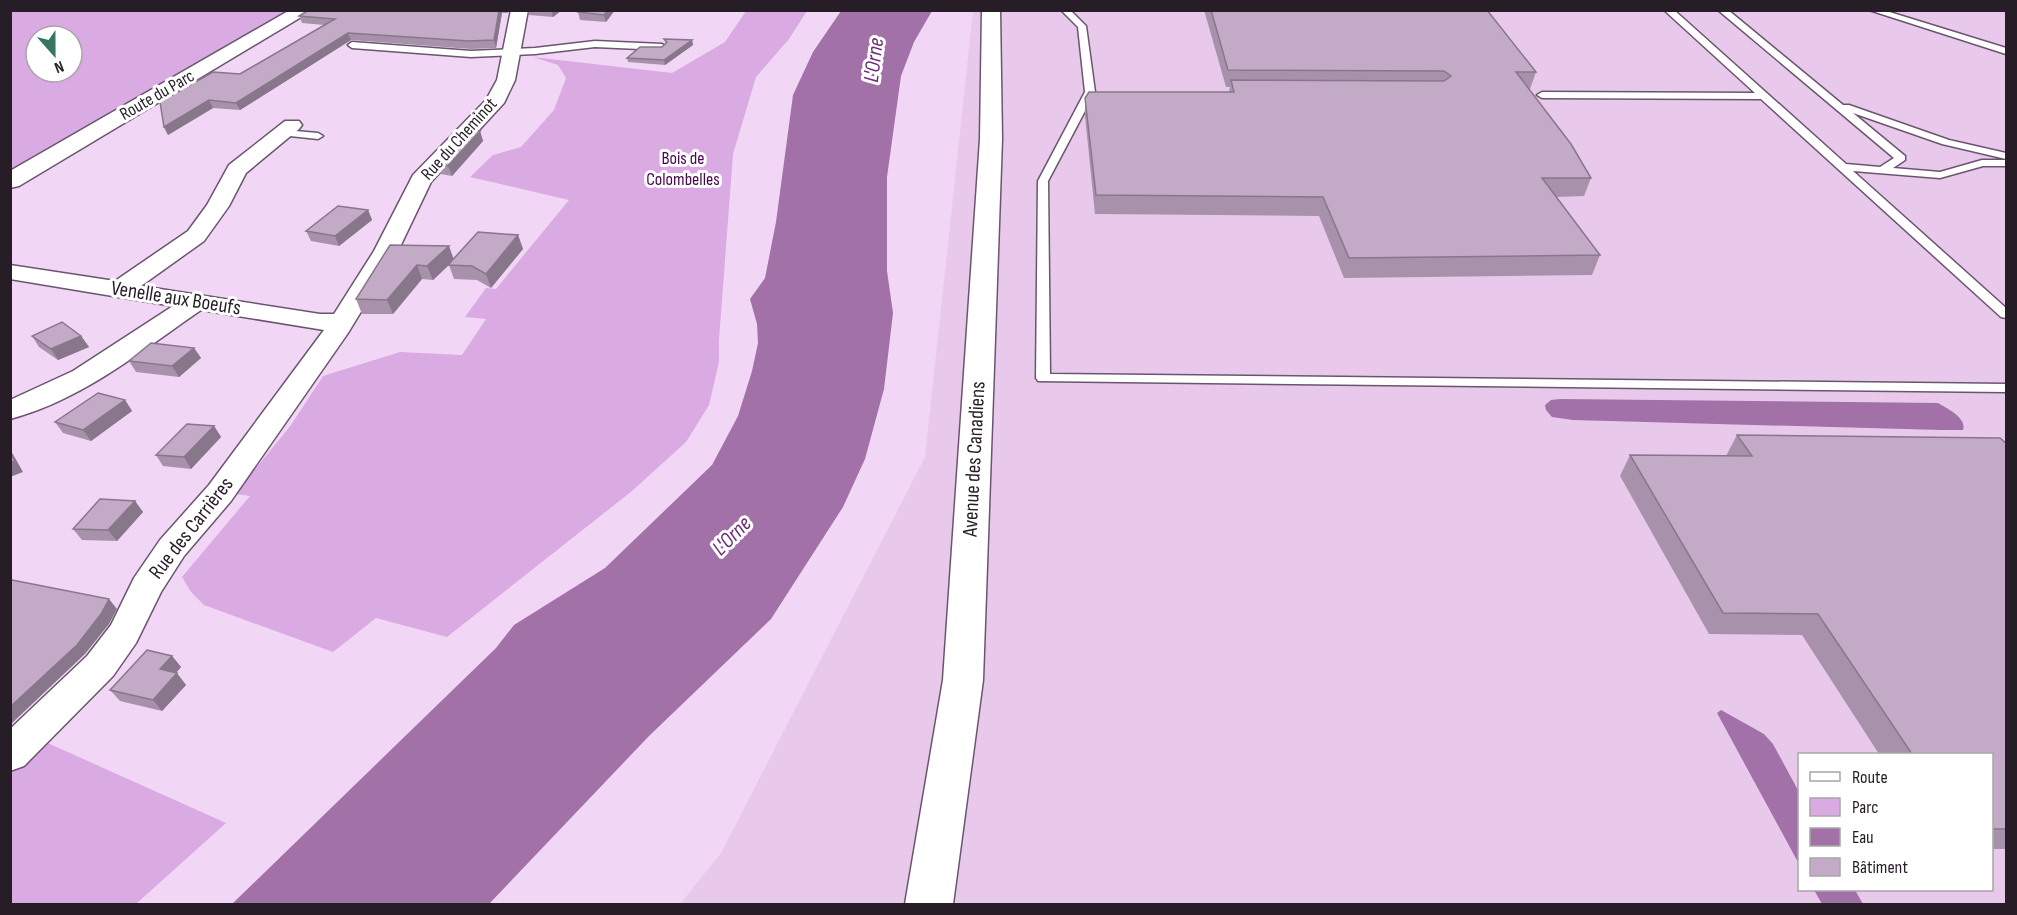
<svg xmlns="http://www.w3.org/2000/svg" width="2017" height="915" viewBox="0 0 2017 915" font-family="'Sofia Sans Condensed',sans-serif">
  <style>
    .built { fill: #e8c9ec; fill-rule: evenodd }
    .green { fill: #daaae2; fill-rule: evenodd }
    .water { fill: #a171a8 }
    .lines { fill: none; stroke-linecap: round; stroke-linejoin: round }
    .service-casing { stroke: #6a556e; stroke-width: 3 }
    .minor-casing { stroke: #6a556e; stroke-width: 3 }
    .tertiary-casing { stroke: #6a556e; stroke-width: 3 }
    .service { fill: #fff; fill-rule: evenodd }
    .minor { fill: #fff; fill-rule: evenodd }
    .tertiary { fill: #fff; fill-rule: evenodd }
    .wall { fill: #a892ab }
    .shaded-wall { fill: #88778b }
    .building { fill: #c3aac7; stroke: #88778b; stroke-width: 1.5 }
    .labels { text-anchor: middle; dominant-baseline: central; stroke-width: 6; stroke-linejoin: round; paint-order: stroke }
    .far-street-label { font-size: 18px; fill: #261d27; stroke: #fff }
    .far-park-label { font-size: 18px; fill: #470850; stroke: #fff }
    .street-label { font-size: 21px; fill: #261d27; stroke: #fff }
    .water-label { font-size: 22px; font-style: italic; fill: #6c3075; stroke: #fff }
  </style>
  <rect width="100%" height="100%" fill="#f1d7f5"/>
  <!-- built -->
  <path class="built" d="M973,11H2006V904H680L721,853L925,457ZM1800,754H1992V890H1800Z"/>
  <!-- green -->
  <path class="green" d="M11,11H295L11,174ZM36,36H72V72H36Z
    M746,11H807L789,39L756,77L733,154L719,340V362L709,405L686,442L632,491L447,637L376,618L333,652L204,605L191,592L182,577L250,496L235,494L291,425L323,376L400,352L462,355L486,319L465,317L486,288L496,289L569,200L470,177L493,155L521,147L554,110L566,78L558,65L533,57L672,73L725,42Z
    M41,740L226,823L136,904H11V768Z"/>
  <!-- water -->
  <path class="water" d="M841,11H932L914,42L901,76L887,177V271L893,313L884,389L865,459L843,507L771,619L649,736L489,904H232L496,648L514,625L605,568L712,465L738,416L752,371L758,343L757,324L750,299L765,278L776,222L793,95L813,52Z
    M1560,399L1938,403C1948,409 1967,418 1963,430H1941L1573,420L1552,417L1546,410L1545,405L1551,400Z
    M1721,710L1764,734L1773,744L1799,792V864L1717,713Z
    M1814,890H1855L1863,904H1822Z"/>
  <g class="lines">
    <defs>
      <path id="service" d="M1061,10H1070L1086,26L1095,92L1048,181L1050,374L2006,384V392L1038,381L1036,378L1038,181L1085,92L1078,27Z
        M1664,10H1674L1846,164L1880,167L1894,158L1718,10H1728L1843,105H1849L1949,140L2006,153V159L1942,144L1853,113L1905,156V160L1893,168L1940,172L1982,160H2006V166H1983L1940,178L1853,171L2006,308V318L2001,317L1761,99L1542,98L1537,95L1542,92L1755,93Z
        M1869,10H1883L2006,48V54Z
        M595,41L662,44L666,47L662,50L595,47L535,54L471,57L352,48L348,45L352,42L471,51L535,48Z
        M284,130L318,133L323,136L318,139L280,135V131Z"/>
      <path id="minor" d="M511,10H528L515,80L504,103L431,182L398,251L348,333L231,501L184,556L161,592L136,643L113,676L24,766L10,771V729L87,656L111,625L134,578L160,540L209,485L324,330L201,310C141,351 82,400 10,419V400L73,371L173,306L10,279V265L115,281L188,231L207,205L229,165L285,121H299L302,125L299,129L246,173L229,206L204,241L141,286L320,314H334L374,251L413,175L486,100L497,80Z"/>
      <path id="tertiary" d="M290,10H313L19,186L10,188V171Z
        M982,10H1000L1002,139L983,680L953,904H905L943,680L980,139Z"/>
    </defs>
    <!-- service casing -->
    <use href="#service" class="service-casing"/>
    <!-- minor casing -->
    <use href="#minor" class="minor-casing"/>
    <!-- tertiary casing -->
    <use href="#tertiary" class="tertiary-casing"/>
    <!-- service -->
    <use href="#service" class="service"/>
    <!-- minor -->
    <use href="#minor" class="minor"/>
    <!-- tertiary -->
    <use href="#tertiary" class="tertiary"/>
  </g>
  <!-- wall -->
  <path class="wall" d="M309,10H509L508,13H502L496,48L471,49L351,40L240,110L213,108L168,135L164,127L240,74L324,25L302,23L299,16Z
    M528,10H562L553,17L529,15Z
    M580,10H615L606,22L580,20L578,12Z
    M1204,10H1487L1536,72L1530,89H1529L1591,178L1584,196L1556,197L1600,255L1592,275L1344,278L1319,216L1095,214L1085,116V98L1229,92L1230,87H1226Z
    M664,39L692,40L693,45L665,65L628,62L627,58L662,47L666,44Z
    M480,131L483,141L452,176L441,174L438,164Z
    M368,210L372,220L339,246L311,241L306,231Z
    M518,235L523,249L491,288L477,280L454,279L449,265L433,280L422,279L393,314H362L356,299L390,245L454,259Z
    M32,336H81L89,347L58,360L39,347Z
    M194,348L201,358L179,377L136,372L129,361Z
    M125,400L132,411L91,441L63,433L55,422Z
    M214,426L221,437L191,469L163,466L156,455Z
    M1737,435L2007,444V849H1992V754H1879L1802,635L1709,634L1620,476L1630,455L1726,456Z
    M135,501L143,512L117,541L82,540L73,529Z
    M172,656L181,667L176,673L186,685L162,711L120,701L110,690Z"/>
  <!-- shaded-wall -->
  <path class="shaded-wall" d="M499,10H501L502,13L496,48L494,40Z
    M551,10H562L553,17Z
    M608,10H615L606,22L604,15Z
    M348,33L351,40L240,110L236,103Z
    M692,40L693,45L665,65L664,60Z
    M209,100L213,108L168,135L164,127Z
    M480,131L483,141L452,176L448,166Z
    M368,210L372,220L339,246L335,236Z
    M518,235L523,249L491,288L486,274Z
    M449,246L454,260L433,280L427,266Z
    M417,265L422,279L393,314L387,300Z
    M81,336L89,347L58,360L51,349Z
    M194,348L201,358L179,377L172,366Z
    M125,400L132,411L91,441L83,430Z
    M214,426L221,437L191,469L184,457Z
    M10,449L23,472L10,477Z
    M135,501L143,512L117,541L108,530Z
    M109,599L117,609L109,624L85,654L10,725V707Z
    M172,656L181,667L169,681L160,669Z
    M177,673L186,685L162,711L153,700Z"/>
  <!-- building -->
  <path class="building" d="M309,10H499L494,40L469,41L348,33L236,103L209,100L164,127L160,102L213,72L240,74L335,19L299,16Z
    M580,10H608L604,15L578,12Z
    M1211,10H1487L1536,72H1516L1571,144L1591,178H1542L1600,255L1349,258L1323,197L1096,195L1085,98L1089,92H1234L1231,80L1444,81L1451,76L1444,71L1228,70Z
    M664,39L692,40L664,60L627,58L640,47H662L667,42Z
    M470,130L480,131L448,166L438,164Z
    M338,206L368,210L335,236L306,231Z
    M478,232L518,235L486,274L472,266L448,265Z
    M390,245L449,246L427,266L417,265L387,300L356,299Z
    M62,322L81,336L51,349L32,336Z
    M151,343L194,348L172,366L129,361Z
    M98,393L125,400L83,430L55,422Z
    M187,424L214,426L184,457L156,455Z
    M1737,435L2000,438L2007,444V829H1992V754H1912L1818,614L1723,613L1630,455L1752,456Z
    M10,453L15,461L10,462Z
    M100,499L135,501L108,530L73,529Z
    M12,580L109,599L101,614L77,645L10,707V582Z
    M147,650L172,656L160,669L177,673L153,700L110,690Z"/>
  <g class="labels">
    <!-- far-street labels -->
    <g class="far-street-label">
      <text transform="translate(157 95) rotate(-30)">Route du Parc</text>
      <text transform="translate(459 139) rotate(-48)">Rue du Cheminot</text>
    </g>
    <!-- far-park labels -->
    <g class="far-park-label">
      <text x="683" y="158">Bois de<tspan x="683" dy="21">Colombelles</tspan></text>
    </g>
    <!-- street labels -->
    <g class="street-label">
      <text transform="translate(176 298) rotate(9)">Venelle aux Boeufs</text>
      <text transform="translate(974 459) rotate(-87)">Avenue des Canadiens</text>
      <text transform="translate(191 528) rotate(-52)">Rue des Carrières</text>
    </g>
    <!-- water labels -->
    <g class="water-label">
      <text transform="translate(874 60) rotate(-83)">L'Orne</text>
      <text transform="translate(732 536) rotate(-45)">L'Orne</text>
    </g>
  </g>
  <!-- border -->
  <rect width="2017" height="915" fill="none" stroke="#261d27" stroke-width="24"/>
  <!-- legend -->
  <rect x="1798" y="753" width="195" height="138" fill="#ffffff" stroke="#a8a5a9" stroke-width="1.5"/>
  <rect x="1810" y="772" width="30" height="9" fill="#ffffff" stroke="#a8a5a9" stroke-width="1.5"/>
  <text x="1852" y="783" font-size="18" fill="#261d27">Route</text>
  <rect x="1810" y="798" width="30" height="18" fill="#daaae2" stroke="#a8a5a9" stroke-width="1.5"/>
  <text x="1852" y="813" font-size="18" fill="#261d27">Parc</text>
  <rect x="1810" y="828" width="30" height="18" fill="#a171a8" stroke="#a8a5a9" stroke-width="1.5"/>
  <text x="1852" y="843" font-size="18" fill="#261d27">Eau</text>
  <rect x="1810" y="858" width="30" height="18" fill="#c3aac7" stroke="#a8a5a9" stroke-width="1.5"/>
  <text x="1852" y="873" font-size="18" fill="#261d27">Bâtiment</text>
  <!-- north arrow -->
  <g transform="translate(54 54) rotate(159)"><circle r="28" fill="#ffffff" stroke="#a8a5a9" stroke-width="1.5"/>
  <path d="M0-4.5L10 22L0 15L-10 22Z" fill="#367562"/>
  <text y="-9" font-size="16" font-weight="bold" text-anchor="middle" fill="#261d27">N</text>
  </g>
</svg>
